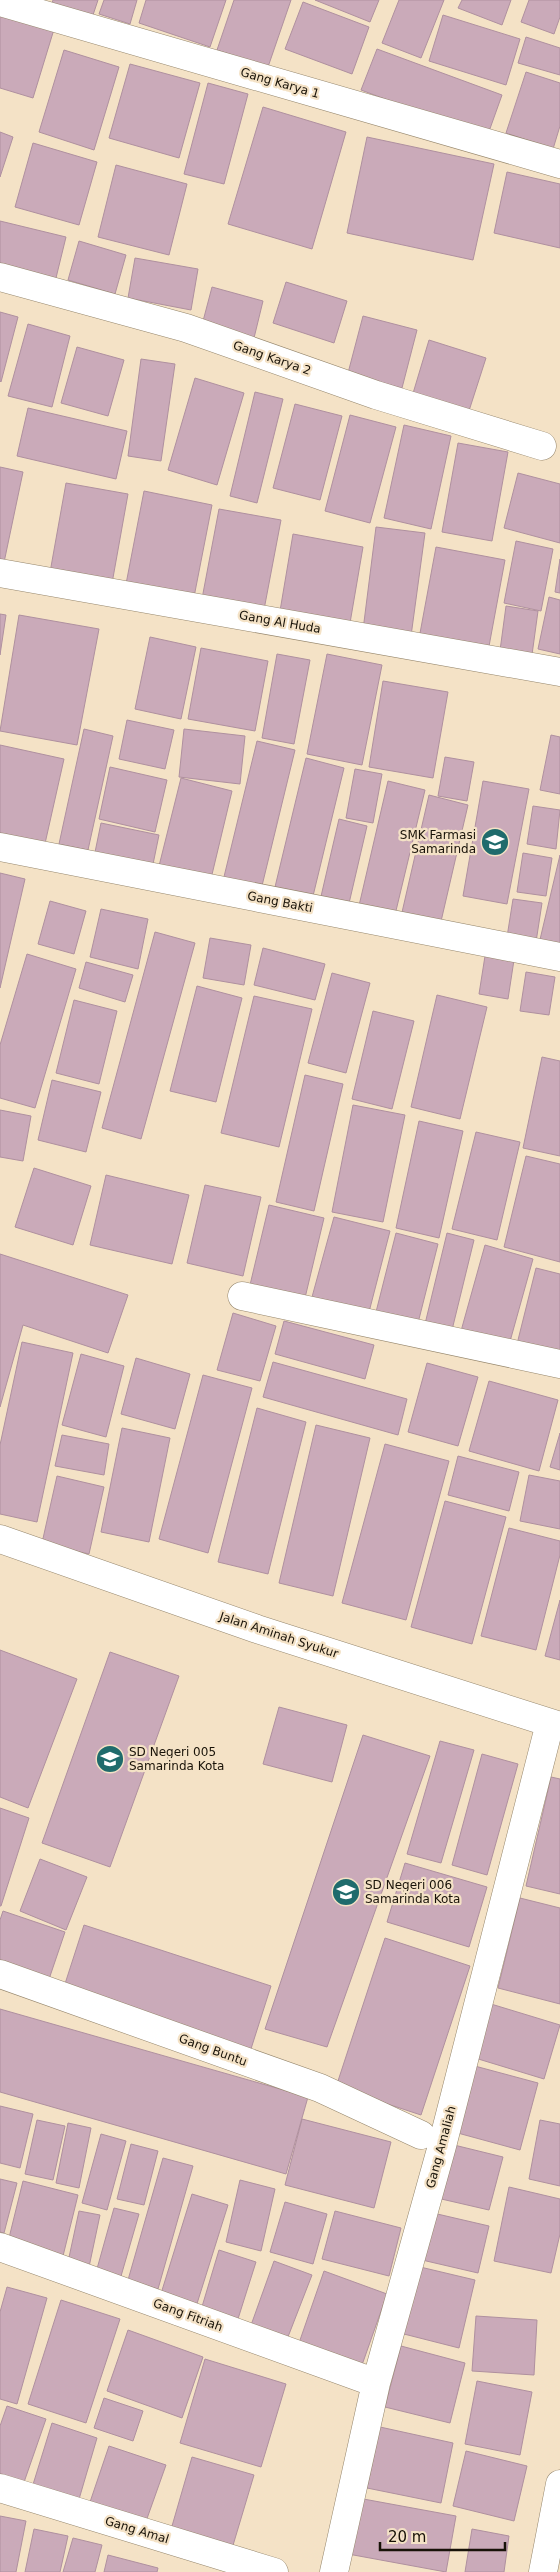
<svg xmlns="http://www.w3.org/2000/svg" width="560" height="2572" viewBox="0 0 560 2572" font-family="'DejaVu Sans',sans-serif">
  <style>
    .building { fill: #caaab9; stroke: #af909f }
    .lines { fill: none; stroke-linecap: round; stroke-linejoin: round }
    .minor-casing { stroke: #95866c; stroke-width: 29 }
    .minor { stroke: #fff; stroke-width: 28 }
    .labels { text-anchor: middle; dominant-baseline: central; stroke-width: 4.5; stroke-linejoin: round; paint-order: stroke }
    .street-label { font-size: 12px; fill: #181208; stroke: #f4e2c6 }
    .poi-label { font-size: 12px; fill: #181208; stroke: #f4e2c6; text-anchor: start }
  </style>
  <rect width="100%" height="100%" fill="#f4e2c6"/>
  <!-- building -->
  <path class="building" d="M53,0H98L93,15L52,3Z
    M104,0H137L130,24L99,14Z
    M146,0H226L210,47L139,23Z
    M234,0H291L268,67L217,50Z
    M315,0H379L370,22Z
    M399,0H444L421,58L382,43Z
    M462,0H511L502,25L458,8Z
    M529,0H560V17L554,34L521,22Z
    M303,2L369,27L352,74L285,49Z
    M0,9L55,26L33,98L0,88Z
    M443,15L520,39L506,85L429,61Z
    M526,37L560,48V75L518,63Z
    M377,49L502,95L487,137L361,90Z
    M64,50L119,67L94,150L39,132Z
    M130,64L200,83L179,158L109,138Z
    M526,72L560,83V126L553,149L506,133Z
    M208,83L248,94L224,184L184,174Z
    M263,107L346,132L312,249L228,224Z
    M0,132L13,137L0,177Z
    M367,137L494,164L473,260L347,233Z
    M33,143L97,162L79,225L15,207Z
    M116,165L187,184L169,255L98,237Z
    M507,172L560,184V248L494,233Z
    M0,221L66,237L55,282L0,268Z
    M79,241L126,255L115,294L68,280Z
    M135,258L198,269L191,310L128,298Z
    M286,282L347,301L334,343L273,323Z
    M212,287L263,301L254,338L202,325Z
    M0,312L18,317L1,382L0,381Z
    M363,316L417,330L402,388L348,373Z
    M28,324L70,336L52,407L8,396Z
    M429,340L486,358L467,417L411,400Z
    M77,347L124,360L108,416L61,403Z
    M141,359L175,364L161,461L128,456Z
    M195,378L244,393L217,485L168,470Z
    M255,392L283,399L257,503L230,496Z
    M295,404L342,416L320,500L273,488Z
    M28,408L127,431L116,479L17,456Z
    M350,415L396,427L370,523L325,511Z
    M404,425L451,436L431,529L384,518Z
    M458,443L508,452L492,541L442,532Z
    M0,467L23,472L2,572L0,571Z
    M518,473L560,484V543L504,528Z
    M66,483L128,494L111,589L49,578Z
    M144,491L212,505L194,597L126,584Z
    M219,509L281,520L263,615L201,604Z
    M376,527L425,533L411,636L363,630Z
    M293,534L363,547L350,623L280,611Z
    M516,541L553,549L541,611L504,603Z
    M436,547L505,560L487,657L418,644Z
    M560,559V593L555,592Z
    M549,597L560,600V654L538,649Z
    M506,606L538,611L531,662L499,658Z
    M0,614L6,615L0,655Z
    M19,615L99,629L77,745L0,731Z
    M150,637L196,647L181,719L135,709Z
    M201,648L268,661L255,731L188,719Z
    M277,654L310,660L294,744L262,738Z
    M327,654L382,665L362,765L307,754Z
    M383,681L448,692L433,778L369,767Z
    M127,720L174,730L165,769L119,759Z
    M84,729L113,736L88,850L59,844Z
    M184,729L245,736L240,784L179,777Z
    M551,735L560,737V794L540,790Z
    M257,741L295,750L260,894L222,885Z
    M0,745L64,759L44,848L0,838Z
    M445,757L474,762L467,801L438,796Z
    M306,758L344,768L313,896L275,887Z
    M110,767L167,780L155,832L99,819Z
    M355,769L382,774L373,823L346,818Z
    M181,778L232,791L209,887L157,874Z
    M388,781L425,790L394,919L358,910Z
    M483,781L529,789L507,904L463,896Z
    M429,795L468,805L439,930L400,921Z
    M533,806L560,810L556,849L527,844Z
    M339,819L367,826L347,912L319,905Z
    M101,823L159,835L151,874L93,862Z
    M523,853L552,858L546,896L517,892Z
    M560,855V954L538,948Z
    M0,873L25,879L0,988Z
    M513,899L542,903L536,942L507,937Z
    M50,901L86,911L74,954L38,944Z
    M101,909L148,919L138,969L90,957Z
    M155,932L195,943L141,1139L102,1128Z
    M210,938L251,945L244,985L203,978Z
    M263,948L325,964L315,1000L254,985Z
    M27,954L76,969L35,1108L0,1098V1045Z
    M485,956L514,960L508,999L479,994Z
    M86,962L133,975L125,1002L79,988Z
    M526,972L555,977L549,1015L520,1011Z
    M332,973L370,983L346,1073L308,1063Z
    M197,986L242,998L216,1102L170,1091Z
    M437,995L487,1007L460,1119L411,1107Z
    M254,996L312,1009L279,1147L221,1133Z
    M74,1000L117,1011L99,1084L56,1073Z
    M373,1011L414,1021L392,1109L352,1099Z
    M542,1057L560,1061V1156L523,1148Z
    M305,1075L343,1084L314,1211L276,1202Z
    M52,1080L101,1092L86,1152L38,1140Z
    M353,1105L405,1115L383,1222L332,1212Z
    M0,1110L31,1116L23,1161L0,1157Z
    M419,1121L463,1131L439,1238L396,1228Z
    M476,1132L520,1142L497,1240L452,1229Z
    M526,1156L560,1164V1262L504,1247Z
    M34,1168L91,1186L73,1245L15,1227Z
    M106,1175L189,1195L172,1264L90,1245Z
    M205,1185L261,1197L243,1276L187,1263Z
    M269,1205L324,1218L305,1298L250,1285Z
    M334,1217L390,1231L369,1312L312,1297Z
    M396,1233L438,1244L418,1323L376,1312Z
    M447,1233L474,1240L452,1330L425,1324Z
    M485,1245L533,1259L509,1345L461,1331Z
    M0,1254L128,1295L108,1353L23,1325L0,1407Z
    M536,1268L560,1274V1355L517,1344Z
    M233,1313L276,1326L260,1381L217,1370Z
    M284,1321L374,1345L365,1379L275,1354Z
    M22,1342L73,1353L37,1522L0,1514V1445Z
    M81,1354L124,1366L106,1437L62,1425Z
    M136,1358L190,1374L175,1429L121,1414Z
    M273,1362L407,1399L398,1435L263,1397Z
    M427,1363L478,1377L458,1446L408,1432Z
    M203,1375L252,1388L208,1553L159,1539Z
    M489,1381L558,1400L539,1471L469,1451Z
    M257,1408L306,1422L268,1574L218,1562Z
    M316,1425L370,1438L333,1596L279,1583Z
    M122,1428L170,1438L149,1542L101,1532Z
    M560,1433V1470L550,1467Z
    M62,1435L109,1444L104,1475L55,1466Z
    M385,1444L449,1461L406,1620L342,1603Z
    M458,1456L519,1472L509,1511L448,1495Z
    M529,1475L560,1481V1529L520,1521Z
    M57,1476L104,1487L89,1554L42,1543Z
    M445,1501L506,1517L472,1644L411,1627Z
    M509,1528L560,1541V1555L536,1650L481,1636Z
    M560,1600V1660L545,1656Z
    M0,1650L77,1679L28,1808L0,1797Z
    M110,1652L179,1676L110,1867L42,1843Z
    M279,1707L347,1725L332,1782L263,1764Z
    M363,1735L430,1756L327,2047L265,2029Z
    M440,1741L474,1750L441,1863L407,1854Z
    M482,1754L518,1764L487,1875L452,1865Z
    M551,1777L560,1779V1894L526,1886Z
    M0,1808L29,1818L1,1906H0Z
    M40,1859L87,1877L66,1930L20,1911Z
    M405,1863L487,1887L469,1947L387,1922Z
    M520,1898L560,1908V2004L498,1988Z
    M3,1911L65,1932L46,1988L0,1973V1920Z
    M84,1925L271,1986L250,2052L63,1990Z
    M385,1938L470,1966L421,2115L336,2087Z
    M491,2004L560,2025L544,2079L475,2058Z
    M0,2009L308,2097L286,2174L0,2092Z
    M471,2065L538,2083L520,2150L454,2132Z
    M0,2106L33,2114L20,2168L0,2163Z
    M302,2119L391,2142L374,2208L285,2185Z
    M37,2120L65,2126L53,2180L25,2174Z
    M540,2120L560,2124V2186L529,2179Z
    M68,2123L91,2128L79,2188L56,2183Z
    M101,2134L126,2141L107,2210L82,2203Z
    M131,2144L158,2151L144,2205L117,2199Z
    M450,2144L503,2157L489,2210L437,2198Z
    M163,2158L193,2166L158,2289L128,2280Z
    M0,2179L17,2183L4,2233L0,2232Z
    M240,2180L275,2189L261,2251L226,2242Z
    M23,2181L78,2195L63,2256L8,2242Z
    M509,2187L560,2199V2234L551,2273L494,2261Z
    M192,2194L228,2205L195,2310L159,2300Z
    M285,2202L327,2214L313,2264L270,2252Z
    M114,2208L139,2214L119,2283L95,2276Z
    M79,2211L100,2215L89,2267L68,2262Z
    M335,2211L401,2228L389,2276L322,2259Z
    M433,2213L489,2226L478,2273L422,2260Z
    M219,2250L256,2262L237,2322L201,2310Z
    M274,2261L312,2275L286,2342L250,2328Z
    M416,2266L475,2280L459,2348L400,2333Z
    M324,2271L387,2294L362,2365L299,2343Z
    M7,2287L47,2298L17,2404L0,2399V2312Z
    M61,2300L120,2319L86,2423L28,2404Z
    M476,2316L537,2320L534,2375L472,2371Z
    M128,2330L203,2357L182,2418L107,2391Z
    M401,2346L465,2363L450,2423L385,2407Z
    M205,2359L286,2384L261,2467L180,2443Z
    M477,2381L532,2392L520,2455L465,2444Z
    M104,2398L143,2411L133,2441L94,2428Z
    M7,2406L46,2419L22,2488L0,2481V2426Z
    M52,2423L97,2438L77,2506L31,2491Z
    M380,2427L453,2443L441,2503L367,2488Z
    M109,2446L166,2465L144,2527L88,2508Z
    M466,2451L527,2466L514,2521L453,2506Z
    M192,2457L254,2475L231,2552L170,2533Z
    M358,2498L456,2516L446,2572L348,2554Z
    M0,2516L26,2521L16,2572H0Z
    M34,2529L68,2536L60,2572H25Z
    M472,2529L509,2536L504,2572H465Z
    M73,2538L102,2545L95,2572H63Z
    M108,2555L158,2568L157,2572H104Z"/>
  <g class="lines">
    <defs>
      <path id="minor" d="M0,2L560,164
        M0,277L186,328L376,395L542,446
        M0,573L560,672
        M0,847L560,957
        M242,1296L560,1364
        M0,1539L257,1629L560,1726
        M0,1974L320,2088L421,2135
        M0,2247L376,2383
        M0,2488L274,2572
        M334,2572L376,2383L442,2146L550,1723
        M543,2572L560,2484"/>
    </defs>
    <!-- minor casing -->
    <use href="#minor" class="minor-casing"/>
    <!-- minor -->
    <use href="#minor" class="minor"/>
  </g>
  <!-- icons -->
  <defs>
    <symbol id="school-disc" viewBox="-11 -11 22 22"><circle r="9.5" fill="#1f6b6c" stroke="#f4e2c6"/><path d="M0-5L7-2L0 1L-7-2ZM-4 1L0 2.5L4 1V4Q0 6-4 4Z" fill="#fff"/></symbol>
  </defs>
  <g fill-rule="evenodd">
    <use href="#school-disc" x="479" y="826" width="32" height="32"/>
    <use href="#school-disc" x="94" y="1743" width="32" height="32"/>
    <use href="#school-disc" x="330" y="1876" width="32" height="32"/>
  </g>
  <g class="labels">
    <!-- street labels -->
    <g class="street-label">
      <text transform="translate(280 83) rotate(16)">Gang Karya 1</text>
      <text transform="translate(272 358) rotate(19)">Gang Karya 2</text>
      <text transform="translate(280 622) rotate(10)">Gang Al Huda</text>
      <text transform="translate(280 902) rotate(11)">Gang Bakti</text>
      <text transform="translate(279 1635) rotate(18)">Jalan Aminah Syukur</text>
      <text transform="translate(213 2050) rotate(20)">Gang Buntu</text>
      <text transform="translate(441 2147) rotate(-75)">Gang Amaliah</text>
      <text transform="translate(188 2315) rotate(20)">Gang Fitriah</text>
      <text transform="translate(137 2530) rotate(17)">Gang Amal</text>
    </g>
    <!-- poi labels -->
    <g class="poi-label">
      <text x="476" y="835" text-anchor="end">SMK Farmasi<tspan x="476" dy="14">Samarinda</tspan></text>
      <text x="129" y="1752">SD Negeri 005<tspan x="129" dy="14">Samarinda Kota</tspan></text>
      <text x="365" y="1885">SD Negeri 006<tspan x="365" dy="14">Samarinda Kota</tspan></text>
    </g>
  </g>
  <!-- scale -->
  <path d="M380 2542v8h125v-8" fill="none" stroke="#181208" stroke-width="2.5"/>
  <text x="388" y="2542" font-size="15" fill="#181208" stroke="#f4e2c6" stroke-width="4" paint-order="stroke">20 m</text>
</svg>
